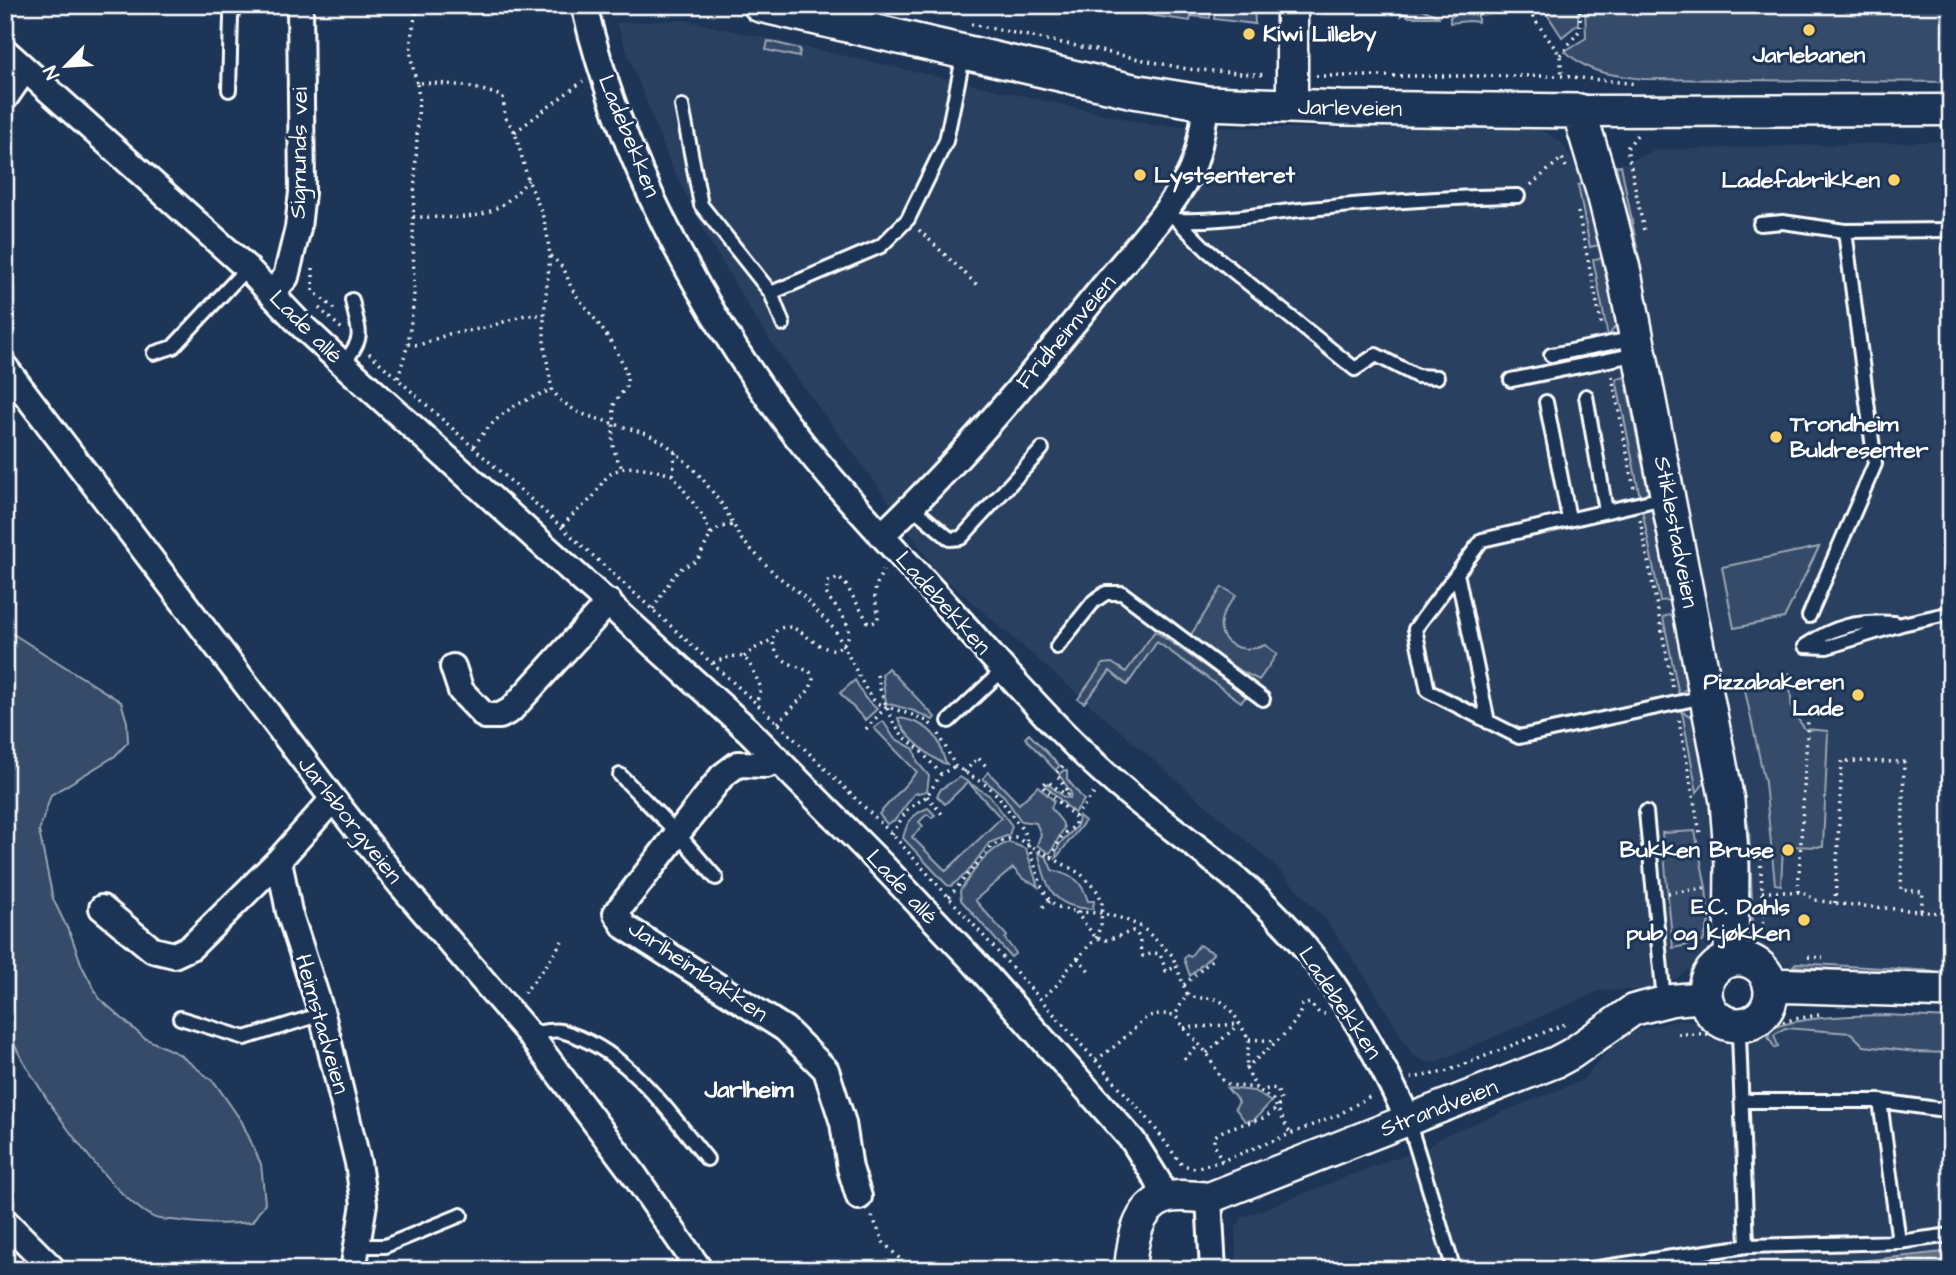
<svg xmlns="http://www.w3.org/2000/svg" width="1956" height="1275" viewBox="0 0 1956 1275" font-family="'Architects Daughter',sans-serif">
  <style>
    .built { fill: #2a4161 }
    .green { fill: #364b69; stroke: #9aa5b4; stroke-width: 2 }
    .water { fill: #617289; stroke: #a0aab8; stroke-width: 2 }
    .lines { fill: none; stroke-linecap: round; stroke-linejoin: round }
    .service-casing { stroke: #fff; stroke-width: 18 }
    .minor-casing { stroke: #fff; stroke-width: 30 }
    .tertiary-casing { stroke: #fff; stroke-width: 35 }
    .secondary-casing { stroke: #fff; stroke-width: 38 }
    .path { stroke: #fff; stroke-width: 3.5; stroke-dasharray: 2 5; stroke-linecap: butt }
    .service { stroke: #1d3557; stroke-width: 12 }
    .minor { stroke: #1d3557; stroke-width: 24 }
    .tertiary { stroke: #1d3557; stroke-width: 30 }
    .secondary { stroke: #1d3557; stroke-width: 33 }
    .poi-dot { fill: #ffd166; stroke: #1d3557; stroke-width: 2.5 }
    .labels { text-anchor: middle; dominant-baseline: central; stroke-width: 6; stroke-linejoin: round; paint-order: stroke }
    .poi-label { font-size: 23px; font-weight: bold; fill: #fff; stroke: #1d3557; text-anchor: end }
    .street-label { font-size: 23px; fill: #fff; stroke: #1d3557 }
    .neighbourhood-label { font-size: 24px; font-weight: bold; fill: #fff; stroke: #1d3557 }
  </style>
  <rect width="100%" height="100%" fill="#1d3557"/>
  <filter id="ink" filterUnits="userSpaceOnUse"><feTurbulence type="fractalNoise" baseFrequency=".0143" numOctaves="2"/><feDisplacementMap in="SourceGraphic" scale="14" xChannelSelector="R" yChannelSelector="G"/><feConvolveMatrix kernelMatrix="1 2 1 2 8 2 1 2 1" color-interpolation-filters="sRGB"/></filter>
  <g filter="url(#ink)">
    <!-- built -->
    <path class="built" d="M684,20L1153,125L1252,128H1532L1549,134L1562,143L1577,168L1592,210L1705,782L1713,824L1719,917L1717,939L1708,955L1677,978L1654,989L1599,991L1434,1063L1423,1061L1412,1054L1370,984L1326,920L1272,863L936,571L875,482L790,369L757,321L704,231L669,160L616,23Z
      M1951,141V977L1793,966L1776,961L1762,950L1754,936L1745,820L1634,244L1616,166L1657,150Z
      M1885,1015L1951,1018V1251L1780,1270H1237L1235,1230L1241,1218L1395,1158L1425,1149L1445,1135L1583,1080L1619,1038L1635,1030L1681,1020L1698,1022L1716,1033L1733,1037L1754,1034L1805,1019Z"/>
    <!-- green -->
    <path class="green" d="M1126,5H1164L1174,8L1175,5L1210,6V18L1191,16L1190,21L1148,15L1149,10Z
      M1248,5H1254L1255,24L1214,19L1216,7L1249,9Z
      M1541,5H1578V24L1562,37Z
      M1585,5H1948L1951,82L1643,79C1611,75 1589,74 1565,51L1586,38Z
      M1415,6L1440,17H1409L1404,13L1401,16L1400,12Z
      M1470,6L1478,12V22L1469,21L1450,23V17Z
      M768,41L800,49L799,57L766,50Z
      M1621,165L1714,644L1710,640L1634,244L1616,166Z
      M1583,184L1592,210L1599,245L1590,247L1578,185Z
      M1602,258L1616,325L1608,337L1593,259Z
      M1625,377L1648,492L1640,497L1616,379Z
      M1651,507L1670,600L1660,601L1642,509Z
      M1819,547L1784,618L1734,628L1722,567Z
      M1222,587L1236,595C1232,601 1226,608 1223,614C1212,642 1241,656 1265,645L1277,654L1259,680L1227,664L1190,636Z
      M1673,614L1688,687L1679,695L1663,617Z
      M5,629L121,702L127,722L128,742L115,756L51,795L39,831L53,899L72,938L82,966L99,998L144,1038L179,1054L215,1083L242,1122L261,1164L265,1203L252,1222C224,1225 199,1224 172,1220C165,1220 157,1220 151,1216C105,1191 25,1074 5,1025Z
      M1155,631L1247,696L1241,702L1157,642L1127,685L1110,671L1084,703L1078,699L1103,664L1112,663L1126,672Z
      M888,668L935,717L933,720L914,711L886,703L882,674Z
      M1789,673L1792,711L1805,729L1828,731L1823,847L1783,846L1781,885L1775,884L1765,783L1744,686Z
      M855,680L865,698L877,709L865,720L840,693Z
      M1724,695L1749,830L1753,924H1752L1745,820L1722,700Z
      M1060,710C1087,737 1114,763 1142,787C1187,824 1237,857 1278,898C1331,951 1365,1007 1401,1072L1399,1073L1363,1011L1140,791L1057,714Z
      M1682,712L1693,717L1705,782L1697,792Z
      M898,718C914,720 932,727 939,743C942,751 943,758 947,764C934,762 901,732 898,718Z
      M883,721L894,738L914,749L918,763L929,776L927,791L914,794L895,820L887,824L879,814L917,772L874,728Z
      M1029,734L1060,766L1055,770L1025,738Z
      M1064,770L1067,771V779L1084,800L1074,813L1046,786V784H1048L1064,797L1070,798L1071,793L1059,774Z
      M988,772L1019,804L1038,786L1054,801L1051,808L1062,822L1064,828L1051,852L1049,853L1037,845L1041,834L1036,823L1021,821L1004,796L983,779Z
      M960,777L990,796L1012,826L1009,835L989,843L967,873L951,886L947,885L903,838C907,822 912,814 928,808L935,815L932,818L927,814L919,822L923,826L912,837L946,871L1001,818L968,782L945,804L937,796L941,789Z
      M1079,816L1085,821L1056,858C1056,835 1079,835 1079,816Z
      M1695,831L1706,888L1709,921L1703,942L1673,948L1662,833Z
      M1009,842L1026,849L1038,887L1033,883L1023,879L1013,868L975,900L1007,936L1005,939L1016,953L1011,957L961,900L960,891C973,872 986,850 1009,842Z
      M1038,852L1047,858L1052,870C1073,877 1080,877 1088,901H1094L1093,909C1051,908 1047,887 1038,852Z
      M1199,945L1214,953L1190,976L1184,959L1187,955L1190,957Z
      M1796,963L1951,972V977L1888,973L1885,970L1884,973L1793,966Z
      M1885,1015L1951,1018V1053L1916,1052L1864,1046L1851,1033L1785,1028L1774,1035L1778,1046L1775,1048L1768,1037L1771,1028C1808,1016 1847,1016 1885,1015Z
      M1227,1088L1254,1091L1271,1102L1254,1120L1245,1121L1235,1108L1239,1102Z"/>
    <!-- water -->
    <path class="water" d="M1951,1251V1270H1780Z"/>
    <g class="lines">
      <defs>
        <path id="service" d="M229,90L231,16L235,9L241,5
          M682,106L701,205L771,293
          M1174,217L1207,250L1355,369L1376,355L1417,376L1437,377
          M1177,220C1222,222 1266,213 1310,209C1379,202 1448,197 1518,196
          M1760,224L1783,222L1845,231
          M783,324L771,293L881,246L908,219L946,141L964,53
          M154,353L173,347L247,268
          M1551,355L1636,338
          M343,364C366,335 359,335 352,300
          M1511,380L1638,354
          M1586,396L1606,511
          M1546,402L1569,519
          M1668,497L1482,540L1415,629L1428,691L1519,737L1704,697
          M912,507L950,539L961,538L1042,449
          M1457,573L1488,722
          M1809,616L1875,464L1845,231L1951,230
          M1805,646L1827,647L1902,624L1951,613
          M1805,646C1836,625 1857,621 1895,623
          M1057,647L1094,601L1106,593H1122L1263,699
          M949,721L1003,670
          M620,775L677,833L716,878
          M1646,812L1664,1001
          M180,1018L245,1038L322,1014
          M529,1034C539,1033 552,1029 561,1031C627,1049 666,1109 707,1159
          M1741,1101H1880L1951,1111
          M1880,1101L1899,1242
          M1408,1120L1454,1270
          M356,1246H385L461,1215
          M1747,1246L1899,1242L1951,1235
          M676,1270L693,1260
          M1584,1270L1747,1246L1739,1034L1736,1024"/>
        <path id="minor" d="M585,9C619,154 699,306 788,425C836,488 892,546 946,605C992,656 1036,708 1085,755C1139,808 1204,848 1259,899C1326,960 1370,1038 1408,1119
          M5,51L247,268L301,325L343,364L748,730L883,866L975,963L1133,1141L1158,1181L1164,1199
          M5,98L25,69
          M272,293L286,277L298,228L302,192L300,5
          M5,367L333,799L400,884L529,1034L635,1176L700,1270
          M882,535C960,461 1030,377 1098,293C1129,255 1165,218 1189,175C1200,154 1202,126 1207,103
          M453,667L461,691L485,716H500L511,710L609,602
          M777,758L767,765L738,764L722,776L616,913L625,927L785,1029L826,1070L843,1123L850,1168L859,1197
          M333,799L279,860L289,912L322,1014L358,1163L364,1204L353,1270
          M102,908L153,950L174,955L191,947L279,860
          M1209,1198L1213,1270
          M5,1221L54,1270"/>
        <path id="tertiary" d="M1292,106V5
          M1579,111L1951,110
          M1130,1270C1132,1244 1136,1208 1165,1198C1178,1194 1196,1197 1209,1198L1556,1062L1571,1054L1633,1010L1672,1000L1706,997"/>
        <path id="secondary" d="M760,5L1133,91L1207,103L1341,108L1579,111L1604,194L1624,273L1727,801L1732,865L1731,960
          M1705 992a33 33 0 1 1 66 0a33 33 0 1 1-66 0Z
          M1770,985L1951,991"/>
      </defs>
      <!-- service casing -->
      <use href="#service" class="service-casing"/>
      <!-- minor casing -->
      <use href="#minor" class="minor-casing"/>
      <!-- tertiary casing -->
      <use href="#tertiary" class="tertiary-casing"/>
      <!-- secondary casing -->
      <use href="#secondary" class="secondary-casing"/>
      <!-- path -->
      <path class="path" d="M1524,5L1560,55L1562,75
        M971,24L1187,69L1267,75
        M1560,55L1580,30V5
        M1316,76H1562L1637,84
        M417,83C407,50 410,38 418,5
        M515,132L583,81
        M1637,135L1627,148L1644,231
        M1531,185L1562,158L1566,167
        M1578,212L1602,327
        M413,217C466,217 491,225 528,180
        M919,230L977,285
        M550,256C572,272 564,279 576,295C590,313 629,359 627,383C626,391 616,397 614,406C613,411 615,417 614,422C612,446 611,446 622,468
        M313,268V291L338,312
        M319,308L342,329
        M408,344L419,345L449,334L485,328L525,315H544
        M369,353L778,723L892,834L1149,1120L1182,1165L1195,1168L1222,1161L1338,1115L1372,1095
        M1612,376L1634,489
        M398,378L408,344L414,298L413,217L419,98L417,83C447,83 474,85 503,97L505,117L515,132L528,180L542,213L547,233L550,256L544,315V344L552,390L561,401L579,413L647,434L666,444L682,458L701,477L724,507L741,539L776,575L801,594L835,630L868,693L876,703L912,715L927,721L935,728
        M474,446C496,414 515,403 552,390
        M675,452L673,475L702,515L711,534
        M1640,520L1673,688
        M563,526C571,515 581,508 591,499C598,492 601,482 608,476C627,460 652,470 673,475
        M653,609L674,575L683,567L697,561L711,534L720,527L734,525
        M744,657L754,649L773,639
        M713,663C748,648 747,658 761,688L757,701
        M877,675L881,693L893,722L903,736L919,749L941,774
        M1679,720L1700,833
        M778,723L810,689L813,680L810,672C802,668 791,665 784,660C772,653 766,628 786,627C803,626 816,652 837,649C865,631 836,612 826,593L828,582L839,578L846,585L868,622L872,623L877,621C880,613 876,607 875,598C874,588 879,579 883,570
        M866,729L886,707
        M939,734L955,766L989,787L999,797L1024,832L1042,888L1050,901L1058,907L1076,912L1101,913L1124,919L1142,927L1172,955L1187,994L1175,1015
        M964,772L978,758L987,767
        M927,796L942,814
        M1075,817L1095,792
        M892,834L907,810L927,796L941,774L955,766
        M1760,851L1764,933
        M1051,857L1063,834L1075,826V817L1042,786L1047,781L1066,795L1069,794L1056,773L1064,765
        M1762,892H1803L1815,900L1841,904L1951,914
        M1798,892L1808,719
        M1668,893L1705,888
        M949,897L991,847L999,842L1015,837L1081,874L1098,892L1102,902L1101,925L1096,938L1067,970L1059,983L1041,999
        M1835,903L1842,761L1904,762L1901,890L1923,892L1921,912
        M1043,907L1050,901
        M1076,912L1096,938L1107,940L1133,931C1143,936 1138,948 1143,956L1155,953L1160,954L1166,971L1178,966
        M1808,957L1823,958
        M1078,958L1090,972
        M1184,985L1214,958
        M524,993L546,966L562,941
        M1187,994C1197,1000 1204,997 1215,999C1230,1002 1241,1027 1249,1039L1246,1068L1256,1088
        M1184,1028L1239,1024
        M1756,1030L1794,1019L1819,1015
        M1678,1034H1724
        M1249,1039L1275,1041
        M1207,1053L1239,1024
        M1184,1059L1199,1045
        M1096,1060C1105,1053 1115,1047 1123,1039C1145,1020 1143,1011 1175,1015L1184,1028L1207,1053L1221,1079L1229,1085L1256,1088L1273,1100L1291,1135
        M1246,1068C1263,1052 1299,1028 1302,1005L1310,1003L1319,1013L1325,1014
        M1411,1078L1445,1072L1568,1023
        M1222,1161L1214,1144V1137C1234,1119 1269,1128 1281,1100L1277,1089L1270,1088L1262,1091
        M872,1216L884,1243L911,1270"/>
      <!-- service -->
      <use href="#service" class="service"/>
      <!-- minor -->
      <use href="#minor" class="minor"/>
      <!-- tertiary -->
      <use href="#tertiary" class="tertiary"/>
      <!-- secondary -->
      <use href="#secondary" class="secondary"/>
    </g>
  </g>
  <!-- markers -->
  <g class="poi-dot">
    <circle cx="1809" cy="30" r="7"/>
    <circle cx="1249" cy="34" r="7"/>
    <circle cx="1140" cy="175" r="7"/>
    <circle cx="1894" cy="180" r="7"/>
    <circle cx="1776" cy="437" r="7"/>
    <circle cx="1858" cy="695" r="7"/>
    <circle cx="1788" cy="850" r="7"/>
    <circle cx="1804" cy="920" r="7"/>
  </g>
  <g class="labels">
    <!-- poi labels -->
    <g class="poi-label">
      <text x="1263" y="34" text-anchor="start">Kiwi Lilleby</text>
      <text x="1809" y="55" text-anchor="middle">Jarlebanen</text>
      <text x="1154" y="175" text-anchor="start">Lystsenteret</text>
      <text x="1880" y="180">Ladefabrikken</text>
      <text x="1790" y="424" text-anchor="start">Trondheim<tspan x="1790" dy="26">Buldresenter</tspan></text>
      <text x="1844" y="682">Pizzabakeren<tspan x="1844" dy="26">Lade</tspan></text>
      <text x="1774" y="850">Bukken Bruse</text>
      <text x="1790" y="907">E.C. Dahls<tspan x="1790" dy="26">pub og kjøkken</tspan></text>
    </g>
    <!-- street labels -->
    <g class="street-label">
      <text transform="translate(1350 108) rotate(1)">Jarleveien</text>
      <text transform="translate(629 136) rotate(68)">Ladebekken</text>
      <text transform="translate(299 153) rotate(-89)">Sigmunds vei</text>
      <text transform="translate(306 327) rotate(45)">Lade allé</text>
      <text transform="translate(1066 332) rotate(-50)">Fridheimveien</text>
      <text transform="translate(1676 532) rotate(79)">Stiklestadveien</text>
      <text transform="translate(943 603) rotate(48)">Ladebekken</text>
      <text transform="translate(350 820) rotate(52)">Jarlsborgveien</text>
      <text transform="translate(902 887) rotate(47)">Lade allé</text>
      <text transform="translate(698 971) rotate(34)">Jarlheimbakken</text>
      <text transform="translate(1340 1003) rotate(56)">Ladebekken</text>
      <text transform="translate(322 1024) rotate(74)">Heimstadveien</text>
      <text transform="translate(1439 1108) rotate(-21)">Strandveien</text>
    </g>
    <!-- neighbourhood labels -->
    <g class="neighbourhood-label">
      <text x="749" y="1090">Jarlheim</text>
    </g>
  </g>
  <!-- margin -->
  <rect width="1956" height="1275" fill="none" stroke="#1d3557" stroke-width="28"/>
  <rect x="14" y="14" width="1928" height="1247" fill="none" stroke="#fff" stroke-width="2.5" filter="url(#ink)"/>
  <!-- north arrow -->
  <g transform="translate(66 66) rotate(245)" stroke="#1d3557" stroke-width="5" paint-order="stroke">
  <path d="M0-5L12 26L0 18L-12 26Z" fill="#ffffff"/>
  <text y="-10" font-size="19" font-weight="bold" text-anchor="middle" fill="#ffffff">N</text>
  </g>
</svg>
